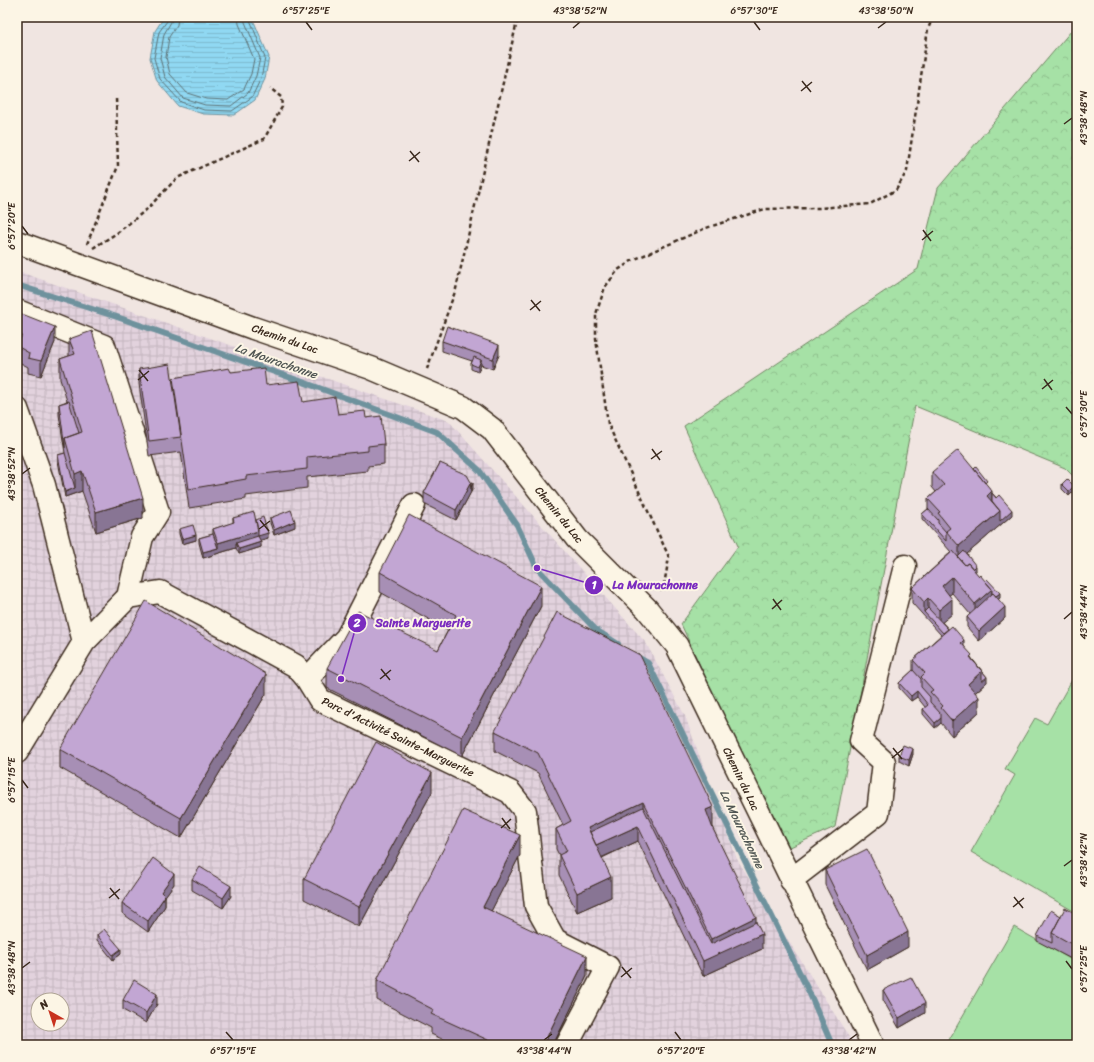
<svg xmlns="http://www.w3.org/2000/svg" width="1094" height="1062" viewBox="0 0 1094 1062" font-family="Sriracha,sans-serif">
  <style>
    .industrial { fill: url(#industrial-grid); fill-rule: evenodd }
    .forest { fill: url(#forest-crowns); stroke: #708662 }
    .pitch { fill: #a6e1a6; stroke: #708662 }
    .water { fill: url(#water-rules); stroke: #6e929d }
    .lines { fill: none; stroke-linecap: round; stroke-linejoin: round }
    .shore { stroke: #5d7073; stroke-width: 1 }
    .stream { stroke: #6e929d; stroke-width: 6 }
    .minor-casing { stroke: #3b2a1e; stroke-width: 25 }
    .path { stroke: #3b2a1e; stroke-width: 2.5; stroke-dasharray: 4 3; stroke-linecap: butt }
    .minor { stroke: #fcf5e5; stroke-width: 22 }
    .wall { fill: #a78fb5; stroke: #3b2a1e }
    .shaded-wall { fill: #887494; stroke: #3b2a1e }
    .building { fill: #c2a6d3; stroke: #3b2a1e }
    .ticks { fill: none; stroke: #3b2a1e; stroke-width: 1.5 }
    .labels { text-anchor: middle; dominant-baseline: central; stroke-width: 4; stroke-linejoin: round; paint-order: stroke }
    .street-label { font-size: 11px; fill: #3b2a1e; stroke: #fcf5e5 }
    .water-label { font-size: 12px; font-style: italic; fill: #505653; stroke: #fcf5e5 }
    .leader { fill: none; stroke: #7b2cbf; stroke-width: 1.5 }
    .callout-dot { fill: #7b2cbf; stroke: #fcf5e5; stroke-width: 1.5 }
    .mark-label { font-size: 12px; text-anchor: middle; font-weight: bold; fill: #fff }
    .callout-label { font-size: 12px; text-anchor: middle; font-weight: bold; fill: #7b2cbf; stroke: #fcf5e5; stroke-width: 4; stroke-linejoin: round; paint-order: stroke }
    .neatline { fill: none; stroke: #3b2a1e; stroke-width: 1.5 }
    .ticks-label { font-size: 10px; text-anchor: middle; fill: #3b2a1e }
  </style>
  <defs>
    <pattern id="industrial-grid" width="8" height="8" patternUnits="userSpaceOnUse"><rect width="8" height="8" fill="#e2d2dd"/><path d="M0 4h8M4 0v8" fill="none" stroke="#c3b4bd"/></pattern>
    <pattern id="forest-crowns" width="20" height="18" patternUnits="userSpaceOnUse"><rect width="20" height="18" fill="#a6e1a6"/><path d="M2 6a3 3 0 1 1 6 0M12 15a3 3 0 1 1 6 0" fill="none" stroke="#90c18e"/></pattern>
    <pattern id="water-rules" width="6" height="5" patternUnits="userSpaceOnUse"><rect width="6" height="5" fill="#90d8f2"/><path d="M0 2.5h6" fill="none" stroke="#7dbacf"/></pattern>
  </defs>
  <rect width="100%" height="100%" fill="#f0e5e1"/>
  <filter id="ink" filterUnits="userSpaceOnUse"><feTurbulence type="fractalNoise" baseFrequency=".025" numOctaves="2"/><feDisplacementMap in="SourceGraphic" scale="8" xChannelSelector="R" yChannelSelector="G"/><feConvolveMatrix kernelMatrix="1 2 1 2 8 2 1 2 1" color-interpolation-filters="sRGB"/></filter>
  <g filter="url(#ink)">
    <!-- industrial -->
    <path class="industrial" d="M17,271L449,421L646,643L685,716L737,859L854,1045H17ZM38,1000H62V1024H38Z"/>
    <!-- forest -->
    <path class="forest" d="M1077,24V480L1065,468L915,406L835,827L788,848L723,716L681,624L738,546L684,426L918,269L938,188Z"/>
    <!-- pitch -->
    <path class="pitch" d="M1077,671V913L971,852L1015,775L1005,769L1035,718L1047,724Z
      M1014,927L1077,963V1045H946Z"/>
    <!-- water -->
    <path class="water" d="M164,17H252L269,57L265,79L255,100L234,115L203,114L178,106L157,81L150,58L155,31Z"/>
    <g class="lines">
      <!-- shore -->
      <path class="shore" d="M167,17V21L159,32L154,58L160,79L181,102L204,110L232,111L252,97L261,78L265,58L249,17
        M172,17L171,22L164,34L160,58L165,77L183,98L205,105L231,106L248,93L256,76L260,58L245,22L244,17
        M178,17L177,25L169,37L166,57L170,74L187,93L206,99L228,100L244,89L251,74L254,59L239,24L238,17"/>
      <!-- stream -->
      <path class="stream" d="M17,285L117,317L303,382L437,432L479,470L517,525L537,568L596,630L618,644
        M636,656L648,663L810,994L832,1045"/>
      <defs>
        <path id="minor" d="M17,242L253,328L371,368L463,407L492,429L577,539L647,609L677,646L873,1045
          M20,312L104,346L158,512L142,537L128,597
          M17,409L44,485L84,642
          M307,679L347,637L414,505
          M17,752L84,642L128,597L160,592L296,666L307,679L320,700L510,792L525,811L536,906L555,940L608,967L567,1045
          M791,880L878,813L884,762L861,741L905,566"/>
      </defs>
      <!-- minor casing -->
      <use href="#minor" class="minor-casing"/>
      <!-- path -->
      <path class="path" d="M87,244L118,166L116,97
        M93,248L117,233L146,210L177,178L264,139L282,107L281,97L270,88
        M427,369L456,289L518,17
        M660,591L664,585L669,557L608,424L596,339V314L605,287L618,270L633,260L706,228L765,209L819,208L870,204L896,190L907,171L928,29L933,17"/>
      <!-- minor -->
      <use href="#minor" class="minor"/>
    </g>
    <!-- wall -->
    <path class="wall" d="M17,312L55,342L41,376L28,373V367L17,361Z
      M69,339L143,518L96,532L82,491L65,497L58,461V455L65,453L59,415V404L67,401L60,379V359L69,356Z
      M442,341L499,355L493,369L481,365L478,372L471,369V364L472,361L442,351Z
      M139,369L173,383V378L231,372L266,385L303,402L338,414L366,418L384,444V464L368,466V471L307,477V488L246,496V499L189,508L181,452L149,456L139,384Z
      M440,463L473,488L456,520L424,504V493Z
      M932,472L987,486L992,493L1012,515L967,554L976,571L975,572L1000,598L998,599L1005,618L979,641L967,627V617L970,614L952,593L949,595L952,614L942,622L964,646L987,682L975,693L979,712L952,736L941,723L935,728L923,714V709L925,707L917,697L911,701L899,688V683L913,670V660L941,635L912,603V588L951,552L922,519V514L928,509V499L936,492L932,487Z
      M1062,484L1074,491L1069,496L1062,489Z
      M233,518L256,520L268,538L260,540L261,547L239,554L236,548L203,558L199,543V538L213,534V529L233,523Z
      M270,518L295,527L274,535L270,523Z
      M179,529L196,540L182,544L179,534Z
      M380,572L541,606L462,756L327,688V668L438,650L448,630L380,592Z
      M266,694L181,838L60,768V749Z
      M495,731L713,827H712L756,922L762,949L703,976L638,841L602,858L611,897L577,912L559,875V855L556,849V829L563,825L538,773L495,751Z
      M913,754L909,766L899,761V756Z
      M432,792L359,927L304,899V879Z
      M520,855L491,911L587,976L553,1045H455L431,1034V1028L377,1000V980Z
      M825,870L908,947L867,970L825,885Z
      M192,879L231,896L223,908L192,890Z
      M174,884L165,896V906L148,932L122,913V903Z
      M1077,914V962L1037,941V936L1061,916Z
      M97,935L121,954L113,960L97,940Z
      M883,990L925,1013L899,1028L883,1000Z
      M123,1000L157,1004L146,1023L123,1010Z"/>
    <!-- shaded-wall -->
    <path class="shaded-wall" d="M55,327V342L41,376V361Z
      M499,345V355L493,369V359Z
      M481,360V365L478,372V367Z
      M82,471V491L65,497V492L75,488V474Z
      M471,482V492L456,520V510Z
      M473,483V488L471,492V487Z
      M1074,486V491L1069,496V491Z
      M992,491V506L987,496Z
      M143,498V518L96,532V512Z
      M1012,510V515L959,561V546L1000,511Z
      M295,521V527L274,535V530Z
      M258,531L268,533V538L238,547L236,543V548L203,558V552L218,548V543Z
      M196,535V540L182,544V539Z
      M261,542V547L239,554V549Z
      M976,566V571L973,574V569Z
      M952,577V593L942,601V586Z
      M541,586V606L462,756V737Z
      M992,589V604L975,619V604Z
      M1000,593V598L992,604V599Z
      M928,598V613L924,612V602Z
      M952,599V614L939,625V610Z
      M1005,607V618L979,641V631Z
      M964,640V655L961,643Z
      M982,671L987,677V682L968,699V684Z
      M266,674V694L181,838V818Z
      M917,691V697L911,701V696Z
      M979,697V712L952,736V721Z
      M941,718V723L935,728V723Z
      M913,749V754L909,766V760Z
      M432,773V792L359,927V907Z
      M643,802V822L594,846L588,828Z
      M713,807V827L706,830V810Z
      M638,826V841L594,861V846Z
      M520,835V855L483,927V907Z
      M174,874V884L161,902V892Z
      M611,877V897L577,912V893Z
      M231,886V896L223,908V898Z
      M165,896V906L148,932V921Z
      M756,917V937L762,934V949L703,976V961L711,957V939Z
      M908,932V947L867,970V955Z
      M121,949V954L113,960V955Z
      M587,956V976L553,1045H543Z
      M157,994V1004L146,1023V1013Z
      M925,1003V1013L899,1028V1018Z"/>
    <!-- building -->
    <path class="building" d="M17,312L55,327L41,361L28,358L29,353L17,346L22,335L17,334Z
      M447,326L499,345L493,359L442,341Z
      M92,331L143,498L96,512L82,471L75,474L65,438L82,432L60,359L75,354L69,339Z
      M474,357L481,360L478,367L471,364Z
      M170,364L181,437L149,441L139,369Z
      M229,368L231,372L264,368L266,385L299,381L303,402L335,397L338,414L365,411L366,418L381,416L384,444L368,446V451L307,457V469L246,476V479L189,489L173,378Z
      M69,401L79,433L65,438V448L59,404Z
      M958,450L992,491L987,496L1000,511L959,546L946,531L950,528L938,513L940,512L928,499L944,485L932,472Z
      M65,453L75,488L65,492L58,455Z
      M440,463L467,475L471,482L456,510L424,493Z
      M976,467L987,481L985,483L974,469Z
      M1067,479L1074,486L1069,491L1062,484Z
      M471,482L473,483L471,487Z
      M992,493L996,498L999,495L1012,510L1000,521V511L992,501Z
      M928,509L938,520V523L946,532V541L922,514Z
      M291,510L295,521L274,530L270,518Z
      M254,512L258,531L218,543L213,529L234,522L233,518Z
      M409,515L541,586L462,737L327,668L358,611L438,650L456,615L380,572Z
      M263,517L268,533L258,536V531L256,520Z
      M193,525L196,535L182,539L179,529Z
      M213,534L218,548L203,552L199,538Z
      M258,536L261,542L239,549L236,543Z
      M953,551L965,565L968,563L979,576L980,575L992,589L975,604L952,577L942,586L952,599L939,610L928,598L924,602L912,588Z
      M964,551L976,566L973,569L968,563L965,565L958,557Z
      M987,579L1000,593L996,596L993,593L992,594V589L985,581Z
      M993,593L1005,607L979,631L967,617Z
      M146,601L266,674L181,818L60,749Z
      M928,608L948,629L943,633L924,612Z
      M557,612L640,655L713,807L706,810L713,829L756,917L711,939L643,802L588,828L611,877L577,893L559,855L567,851L556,829L571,821L538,753L495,731Z
      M952,626L964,640L961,643L972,655L970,657L982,671L968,684L979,697L952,721L941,708L943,706L930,692L933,690L921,677L925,673L913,660Z
      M972,659L987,677L982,681V671Z
      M913,670L921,679V687L930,697V702L941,714V718L935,723L923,709L928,705L917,691L911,696L899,683Z
      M376,742L432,773L359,907L304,879Z
      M903,745L913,749L909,760L899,756Z
      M643,807L711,944L756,922L762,934L703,961L638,826L596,845L590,832Z
      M463,810L520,835L483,907L587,956L543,1045H499L431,1014L434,1010L377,980Z
      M867,849L908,932L867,955L825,870Z
      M153,858L174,874L161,892L165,896L148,921L122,903Z
      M200,867L231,886L223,898L192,879Z
      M1065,908L1077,914V947L1052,933Z
      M1051,910L1061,916L1052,933V943L1037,936Z
      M104,929L121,949L113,955L97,935Z
      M911,977L925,1003L899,1018L883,990Z
      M134,980L157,994L146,1013L123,1000Z"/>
  </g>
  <!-- ticks -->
  <path class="ticks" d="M306,22L312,30M754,22L760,30M573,28L580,22M878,28L886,22M802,81L811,92M801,91L812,82M1064,124L1072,118M410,151L419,162M409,161L420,152M22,226L28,234M923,230L931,241M922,240L933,231M531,300L540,311M530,310L541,301M139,370L148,381M1044,379L1052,390M138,380L149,371M1042,389L1053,380M1066,407L1072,414M652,449L660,460M651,459L662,451M22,474L30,468M260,520L269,531M259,529L270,521M773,599L781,610M772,609L782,600M1064,619L1072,612M381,669L390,680M380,679L391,670M893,748L902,759M892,758L903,749M22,780L28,788M502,818L510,829M501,828L511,819M1064,866L1072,860M110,888L119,899M1014,897L1023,908M109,898L120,889M1013,907L1024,898M1066,961L1072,969M622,967L631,978M22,968L30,962M621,977L632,968M226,1032L233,1040M675,1032L681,1040M544,1040L552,1034M849,1040L857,1034"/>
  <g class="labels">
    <!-- street labels -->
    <g class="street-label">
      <text transform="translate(285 339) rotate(19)">Chemin du Lac</text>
      <text transform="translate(559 515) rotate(51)">Chemin du Lac</text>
      <text transform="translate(398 737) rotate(26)">Parc d'Activité Sainte-Marguerite</text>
      <text transform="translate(741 779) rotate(64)">Chemin du Lac</text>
    </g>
    <!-- water labels -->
    <g class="water-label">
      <text transform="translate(276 361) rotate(19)">La Mourachonne</text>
      <text transform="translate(742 829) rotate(64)">La Mourachonne</text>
    </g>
  </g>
  <!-- callouts -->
  <path class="leader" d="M537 568L594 585M341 679L357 623"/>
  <g class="callout-dot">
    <circle cx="537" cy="568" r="4"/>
    <circle cx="341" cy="679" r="4"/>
    <circle cx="594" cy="585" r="10"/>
    <circle cx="357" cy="623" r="10"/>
  </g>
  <g class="mark-label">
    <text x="594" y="589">1</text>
    <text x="357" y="627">2</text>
  </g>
  <g class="callout-label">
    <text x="655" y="589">La Mourachonne</text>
    <text x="423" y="627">Sainte Marguerite</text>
  </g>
  <!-- margin -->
  <rect width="1094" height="1062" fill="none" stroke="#fcf5e5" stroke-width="44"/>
  <!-- north arrow -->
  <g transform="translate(50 1012) rotate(321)"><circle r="19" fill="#fcf5e5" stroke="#afa495"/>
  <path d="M0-3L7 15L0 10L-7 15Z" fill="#c8321e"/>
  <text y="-6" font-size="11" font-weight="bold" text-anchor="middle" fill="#3b2a1e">N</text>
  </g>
  <rect x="22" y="22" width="1050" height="1018" class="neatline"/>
  <g class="ticks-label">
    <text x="306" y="14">6°57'25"E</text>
    <text x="580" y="14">43°38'52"N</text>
    <text x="754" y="14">6°57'30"E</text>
    <text x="886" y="14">43°38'50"N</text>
    <text transform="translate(1083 118) rotate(-90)" y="4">43°38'48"N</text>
    <text transform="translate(11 226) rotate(-90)" y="4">6°57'20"E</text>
    <text transform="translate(1083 414) rotate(-90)" y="4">6°57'30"E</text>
    <text transform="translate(11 474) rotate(-90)" y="4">43°38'52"N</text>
    <text transform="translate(1083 612) rotate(-90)" y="4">43°38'44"N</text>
    <text transform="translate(11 780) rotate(-90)" y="4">6°57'15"E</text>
    <text transform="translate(1083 860) rotate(-90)" y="4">43°38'42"N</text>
    <text transform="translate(11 968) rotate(-90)" y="4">43°38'48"N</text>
    <text transform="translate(1083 969) rotate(-90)" y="4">6°57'25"E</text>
    <text x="233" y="1054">6°57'15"E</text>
    <text x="544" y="1054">43°38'44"N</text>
    <text x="681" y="1054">6°57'20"E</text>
    <text x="849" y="1054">43°38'42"N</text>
  </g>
</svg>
